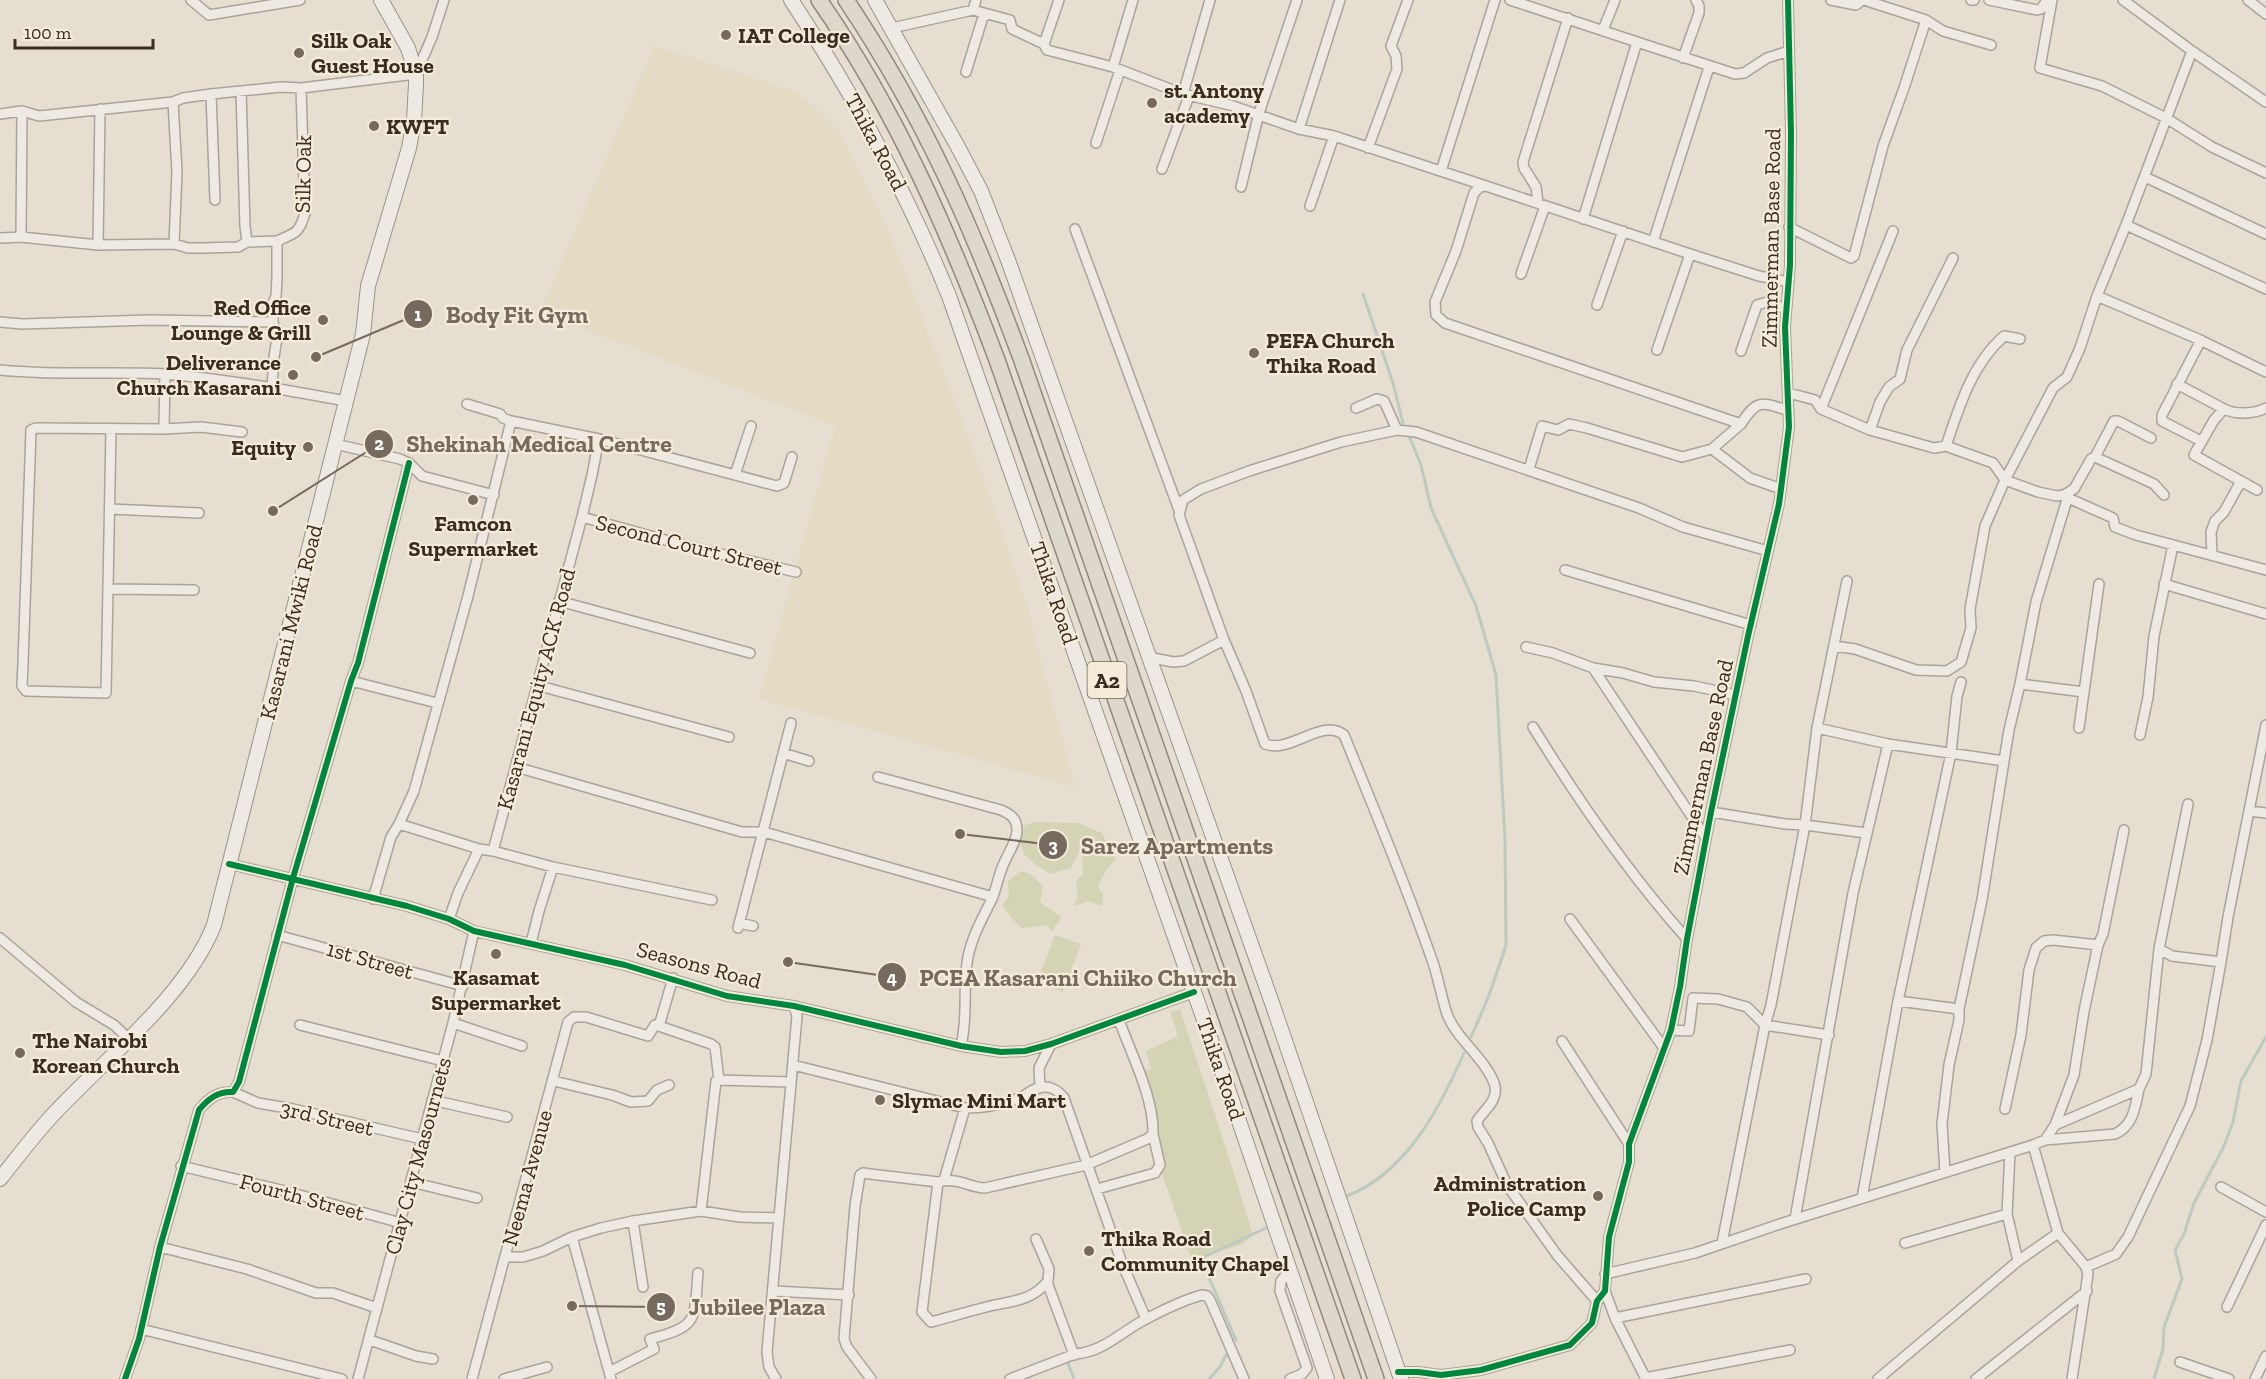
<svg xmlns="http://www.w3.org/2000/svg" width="2266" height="1379" viewBox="0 0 2266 1379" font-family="'Zilla Slab',serif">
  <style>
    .farmland { fill: #e3dbc3 }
    .green { fill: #d4d4b4 }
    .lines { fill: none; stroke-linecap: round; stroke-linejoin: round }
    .stream { stroke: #bccac0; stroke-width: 3 }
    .minor-casing { stroke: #aba399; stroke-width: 12 }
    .secondary-casing { stroke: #9a938a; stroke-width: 16 }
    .trunk-casing { stroke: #908980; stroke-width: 18 }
    .minor { stroke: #eeeae3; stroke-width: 9 }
    .secondary { stroke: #eeeae3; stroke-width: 14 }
    .trunk { stroke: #ded7cb; stroke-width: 15 }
    .cycleway-casing { stroke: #f4ebd9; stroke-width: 10 }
    .cycleway { stroke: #00873e; stroke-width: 6 }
    .poi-dot { fill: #766a5f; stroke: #f4ebd9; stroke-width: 2 }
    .labels { text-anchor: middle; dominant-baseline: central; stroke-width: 4.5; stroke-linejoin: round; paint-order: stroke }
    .shield { fill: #f4ebd9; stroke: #726558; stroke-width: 1.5 }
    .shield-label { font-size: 21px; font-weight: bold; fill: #3a2c21 }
    .poi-label { font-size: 22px; font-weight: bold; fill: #3a2c21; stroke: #f4ebd9; text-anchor: start }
    .street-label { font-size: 22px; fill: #3a2c21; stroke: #f4ebd9 }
    .leader { fill: none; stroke: #766a5f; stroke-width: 2 }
    .callout-dot { fill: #766a5f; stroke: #f4ebd9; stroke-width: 2 }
    .mark-label { font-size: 18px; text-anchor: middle; font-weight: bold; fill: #fff }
    .callout-label { font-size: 24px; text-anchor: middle; font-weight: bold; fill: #766a5f; stroke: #f4ebd9; stroke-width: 4.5; stroke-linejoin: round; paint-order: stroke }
  </style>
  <rect width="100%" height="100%" fill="#e5ded1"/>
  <!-- farmland -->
  <path class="farmland" d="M654,46L796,91L838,129L889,231L973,448L1026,603L1075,787L759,699L835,426L540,312Z"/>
  <!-- green -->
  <path class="green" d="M1035,822L1078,823L1102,833L1116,859L1107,869L1098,886L1103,895L1102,906L1089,901L1074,906L1078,895L1076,882L1083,873L1082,846L1071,868L1050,874C1028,858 1014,855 1025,825Z
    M1021,871L1032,875L1043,887L1040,902L1061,917L1052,931L1046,925L1022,928L1014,921L1002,905L1009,896L1008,881Z
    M1055,935L1081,944L1063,992L1037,982Z
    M1180,1009L1234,1173L1253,1235L1243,1244L1214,1253L1194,1266L1153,1148L1157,1118L1142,1072L1151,1069L1146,1051L1178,1036L1170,1012Z"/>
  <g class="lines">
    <!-- stream -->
    <path class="stream" d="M1363,294L1393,383L1403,423
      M1410,438L1421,465L1431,508L1476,606L1496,675L1505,840L1506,946L1488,998L1471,1037
      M1347,1196C1406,1173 1440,1108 1464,1053
      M1236,1340L1210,1280L1204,1257L1266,1228
      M1066,1358L1074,1379
      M1209,1379L1220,1367L1226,1355
      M2154,1379L2163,1349L2164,1327L2182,1279L2175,1250L2184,1234L2194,1203L2223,1148L2233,1122L2241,1081L2266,1037"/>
    <defs>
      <path id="minor" d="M191,0L209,15L300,0
        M1510,0L1637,42
        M1831,0L1856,5L1862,0
        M1971,0H1974
        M1989,0L2037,10L2041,9L2047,0
        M2052,0L2040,68L2102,86L2166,118L2212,147L2266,173
        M2123,0L2192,51L2266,102
        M2248,0L2266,14
        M973,10L1010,20L1012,29L1044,44L1047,50L1113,67L1183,94L1230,105L1299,129L1334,136L1486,186
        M1926,20L1943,31L1991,45
        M892,28L973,10L976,0
        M1603,30L1615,0
        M1044,44L1059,0
        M1683,58L1699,13V6L1696,0
        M1113,67L1133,0
        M966,72L983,17L987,15
        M241,91L245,226L247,242
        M211,94L215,200
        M1183,94L1210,0
        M173,102L177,172L174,244
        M0,114L22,111L39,116L173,102L183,98L211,94L281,87L301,88L416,74L432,37L444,0
        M1299,129L1340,0
        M1096,143L1120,70
        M1368,148L1397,69L1396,56L1391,46L1408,0
        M1162,169L1189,96
        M1441,171L1495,0
        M2145,177L2266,234
        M1241,187L1259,113L1297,0
        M1538,203L1536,187L1524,168L1523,162L1568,18
        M1310,206L1334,136
        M1583,219L1637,42L1735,74L1744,73L1767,58L1789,51
        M2126,225L2266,289
        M1789,227L1851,258L1854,256L1883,146L1904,88L1926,20L1864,0
        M1075,229L1179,510
        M21,237L22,111
        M0,238L21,237L98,245L174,244L188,248H203L238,247L247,242L277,241
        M1653,242L1709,67
        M98,245L100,109
        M1521,274L1545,206
        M1789,282L1759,276L1690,254L1486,186L1480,187L1474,193L1456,251L1435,302L1436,315L1445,323L1741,424C1757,398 1763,402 1789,411
        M2097,296L2198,339L2266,372
        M1597,305L1623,231
        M0,322L22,324L150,320L273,322
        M2201,340L2162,415V421L2201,441
        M1657,350L1690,254
        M1741,351L1757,305L1767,302L1786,309
        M0,370C55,376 110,371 165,374C225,379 286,390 346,401
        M2177,384L2224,409
        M272,388L274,357L277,338L273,322V303L276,296L277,277V241C295,233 299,234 305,213L301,88
        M1789,393L1815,400L1821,409L1870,430L1934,448L1946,446L1993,463L2005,480L2038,492L2057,496L2064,495L2074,489L2091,459L2095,457L2154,484L2164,495
        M467,404L500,414L503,418L511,421L599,439L777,486L784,483L792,457
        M1356,408L1377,399L1384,401L1397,430
        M1821,409L1893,231
        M164,429L201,427L242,432
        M111,430L106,693L26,691L22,686L23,663L31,430L36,428L164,429L165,374
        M1870,430L1880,402L1889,387L1900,379L1907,350L1953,258
        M335,444L400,459L409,463L422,476L494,495
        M1946,446C1959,407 1972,364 2004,336L2020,339
        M1712,449L1750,478L1781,489
        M2095,457L2114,421H2118L2151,438
        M1529,469L1542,426L1558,430L1569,424L1587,428L1682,457L1712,449L1741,424
        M735,475L751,426
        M2257,490L2194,455L2214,420L2224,409C2236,415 2254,414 2266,408
        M2068,498L2113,518L2115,527L2136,535L2266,570
        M110,509L199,513
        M582,517L687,546L796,572
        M2212,555L2211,532L2215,521L2224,512L2241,481
        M1565,570L1751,625
        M2164,584L2266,614
        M109,589L194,590
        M559,601L750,653
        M1224,640L1246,691L1265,744C1291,754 1322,717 1344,735C1374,809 1405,882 1431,957C1438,975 1441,996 1447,1014C1456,1039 1488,1061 1495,1086C1498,1101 1484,1110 1477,1121L1478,1127L1488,1143L1507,1185L1557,1255L1597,1301
        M1834,646L1855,649L1916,670L1947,671L1961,662L1971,628L1970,609L1985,526L2005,480L2053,388L2067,377L2080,348L2097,296L2126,225L2192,51
        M1526,647L1553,653L1593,668L1623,673L1654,682L1694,686L1736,695
        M1148,657L1173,662L1184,661L1224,640L1179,515L1183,500L1201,489L1249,471L1341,442L1397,430L1416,432L1639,508L1683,527L1768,551
        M1593,668L1706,838
        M351,681L437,703
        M2020,684L2036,602L2069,493
        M536,685L729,737
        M2084,692L2099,584
        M1533,727C1578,800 1630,875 1687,939
        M1817,728L1888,744L2004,761L1982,900L1959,1009
        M2140,735L2148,697L2154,636L2173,545
        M783,753L809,761
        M2004,761L2009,730L2020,684L2084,692L2079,728
        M516,767L742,832H764L993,897
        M878,777L1001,810C1010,814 1017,818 1017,830C1017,842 1006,856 1002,868C998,878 996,889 992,899C982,919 970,940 967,963C963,991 968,1017 961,1046
        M2188,804L2159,949L2172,956L2221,962L2228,917L2266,725
        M2249,811L2266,813
        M1711,812L1785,824L1805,825L1817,728L1847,581
        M479,849L399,824L414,791L468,596L511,421
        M493,851L553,867
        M229,864L407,906L449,919L474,931L625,965L727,996L794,1006L961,1046L1001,1052L1025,1051L1051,1044L1194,992
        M373,899L391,837L399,824
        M449,919L458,893L479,849L493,851L582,517L592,475L599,439
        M1570,919L1664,1048
        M739,923L753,926
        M738,928L791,723
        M277,935L463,986
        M0,938L76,1002L114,1025L128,1038
        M531,943L539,911L553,867L712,900
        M1898,1001L1959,1009V1020L1949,1065L1942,1124L1945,1172
        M453,1023L522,1046
        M300,1025L443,1061
        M659,1026L711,1044L715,1047L719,1080L716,1081L701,1211
        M659,1026L673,978
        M1671,1030L1689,1031L1693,998L1718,999L1747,1007L1765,1025L1829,1035
        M1562,1041L1629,1144
        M793,1065L965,1108C985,1108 1003,1105 1022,1097C1027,1094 1033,1089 1039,1088C1049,1085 1058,1090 1064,1098L1122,1263L1146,1319
        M719,1080L791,1082
        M554,1081L612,1095L631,1102L648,1101L657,1090L669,1085
        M1040,1087L1039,1068L1051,1044
        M233,1092L258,1103L293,1109L422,1139
        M432,1100L507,1117
        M2005,1109L2021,1035L2029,970L2036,948L2044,941L2053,940L2098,945
        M2055,1125L2139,1089L2146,1074L2159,949
        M2045,1140L2115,1134C2134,1125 2135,1107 2139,1089
        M2033,1145L2058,1233L2086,1267L2088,1274L2072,1379
        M181,1166L285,1191L401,1223
        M944,1180L965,1108
        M411,1182L477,1198
        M938,1182C960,1177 967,1187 985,1188L1086,1165L1147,1139L1153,1134C1154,1097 1131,1054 1119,1020
        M2221,1187L2266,1212
        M1097,1189L1155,1173L1160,1165L1153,1134
        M1862,1198L1898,1001L1951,753L1957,696L1961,682
        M1795,1219L1853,893L1888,744
        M633,1221L643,1287
        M572,1237L611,1379
        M1722,1243L1765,1025L1771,1005L1805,825L1866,833
        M1905,1243L2007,1214
        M160,1247L247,1269L316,1293H333L377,1308
        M506,1257H523L543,1251L572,1237L601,1228L633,1221L701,1211L740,1217L778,1218
        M2018,1261L2058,1233
        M2086,1267L2116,1254L2128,1237L2190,1106L2207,1040L2221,962
        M1289,1271L1281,1281L1280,1291L1307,1368L1302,1374L1290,1379
        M1605,1274L1695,1253L1783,1223L2033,1145L2045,1140L2055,1125L2074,1075L2084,1011L2098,945L2103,934L2124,830
        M1047,1282L1074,1355
        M774,1291L849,1295
        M1605,1291L1615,1318L1646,1379
        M2227,1307L2266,1225
        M1615,1318L1806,1279
        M141,1329L342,1379
        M370,1340L416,1356L433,1359
        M2180,1362L2229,1379
        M609,1372L654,1349L650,1339C699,1326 694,1321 698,1273
        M1398,1372H1418L1441,1375L1481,1370L1570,1345L1592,1323L1597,1301L1605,1291L1609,1237L1629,1162V1144L1671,1030L1680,987L1687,939L1711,812L1748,636L1779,504L1789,427L1785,327L1790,265L1791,133L1788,0
        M1645,1378L1790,1350
        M125,1379L139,1339L160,1247L199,1110C208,1099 218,1091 233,1092L239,1082L293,878L351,681L358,663L409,463
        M358,1379L453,1023L474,931
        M472,1379L568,1022L574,1017H586L648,1036L655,1025L659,1026
        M504,1379L547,1367
        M776,1379L769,1367L767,1352L797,1016L794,1006
        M871,1379L847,1347L844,1339L855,1206L860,1175L863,1173L870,1174L938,1182L922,1312L931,1322C950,1317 970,1311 990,1306C1012,1301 1032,1301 1048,1281L1049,1269L1036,1239
        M1010,1379L1075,1354C1104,1352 1122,1331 1146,1319C1163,1310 1184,1300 1202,1295L1207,1296L1210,1300L1244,1379
        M1878,1379L2018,1261L2007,1214L2010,1152
        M1976,1379L2087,1291
        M2255,1379L2266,1356"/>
      <path id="secondary" d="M791,0C854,95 906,190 949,296L1223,1074L1327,1379
        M875,0L958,147L981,191L1008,260L1271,1000L1401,1379
        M0,1179C16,1159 32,1138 49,1119C101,1062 186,997 214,925L363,334L368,286L409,148L414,121L416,84V74L408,48L381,0"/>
      <path id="trunk" d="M819,0C896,110 950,235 997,360L1353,1379
        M846,0C924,116 974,231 1022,361L1376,1379"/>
    </defs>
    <!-- minor casing -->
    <use href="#minor" class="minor-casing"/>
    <!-- secondary casing -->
    <use href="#secondary" class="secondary-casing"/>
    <!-- trunk casing -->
    <use href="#trunk" class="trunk-casing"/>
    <!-- minor -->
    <use href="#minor" class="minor"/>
    <!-- secondary -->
    <use href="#secondary" class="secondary"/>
    <!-- trunk -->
    <use href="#trunk" class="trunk"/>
    <defs>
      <path id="cycleway" d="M229,864L407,906L449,919L474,931L625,965L727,996L794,1006L961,1046L1001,1052L1025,1051L1051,1044L1194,992
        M1398,1372H1418L1441,1375L1481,1370L1570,1345L1592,1323L1597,1301L1605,1291L1609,1237L1629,1162V1144L1671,1030L1680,987L1687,939L1711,812L1748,636L1779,504L1789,427L1785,327L1790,265L1791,133L1788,0
        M125,1379L139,1339L160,1247L199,1110C208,1099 218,1091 233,1092L239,1082L293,878L351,681L358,663L409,463"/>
    </defs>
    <!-- cycleway casing -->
    <use href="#cycleway" class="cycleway-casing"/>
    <!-- cycleway -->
    <use href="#cycleway" class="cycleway"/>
  </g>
  <!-- markers -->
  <g class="poi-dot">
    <circle cx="726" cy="35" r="6"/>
    <circle cx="299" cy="53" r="6"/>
    <circle cx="1152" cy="103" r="6"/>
    <circle cx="374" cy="126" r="6"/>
    <circle cx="323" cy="320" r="6"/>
    <circle cx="1254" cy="353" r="6"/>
    <circle cx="293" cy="375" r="6"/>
    <circle cx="308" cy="447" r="6"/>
    <circle cx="473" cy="500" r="6"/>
    <circle cx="496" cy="954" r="6"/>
    <circle cx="20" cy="1053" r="6"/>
    <circle cx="880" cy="1100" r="6"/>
    <circle cx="1598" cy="1196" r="6"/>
    <circle cx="1089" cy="1251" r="6"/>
  </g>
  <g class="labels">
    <!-- shield labels -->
    <rect class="shield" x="1087.5" y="662" width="39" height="36" rx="4.5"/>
    <g class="shield-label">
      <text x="1107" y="680">A2</text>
    </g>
    <!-- poi labels -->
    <g class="poi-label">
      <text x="738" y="35">IAT College</text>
      <text x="311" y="40">Silk Oak<tspan x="311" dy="25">Guest House</tspan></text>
      <text x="1164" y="90">st. Antony<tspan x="1164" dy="25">academy</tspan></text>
      <text x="386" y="126">KWFT</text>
      <text x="311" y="307" text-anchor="end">Red Office<tspan x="311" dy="25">Lounge &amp; Grill</tspan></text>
      <text x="1266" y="340">PEFA Church<tspan x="1266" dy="25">Thika Road</tspan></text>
      <text x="281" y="362" text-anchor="end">Deliverance<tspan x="281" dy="25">Church Kasarani</tspan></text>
      <text x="296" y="447" text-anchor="end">Equity</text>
      <text x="473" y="523" text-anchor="middle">Famcon<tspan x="473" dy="25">Supermarket</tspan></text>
      <text x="496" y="977" text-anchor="middle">Kasamat<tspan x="496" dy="25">Supermarket</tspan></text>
      <text x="32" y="1040">The Nairobi<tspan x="32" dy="25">Korean Church</tspan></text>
      <text x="892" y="1100">Slymac Mini Mart</text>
      <text x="1586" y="1183" text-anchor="end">Administration<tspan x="1586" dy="25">Police Camp</tspan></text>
      <text x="1101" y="1238">Thika Road<tspan x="1101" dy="25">Community Chapel</tspan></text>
    </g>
    <!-- street labels -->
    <g class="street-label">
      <text transform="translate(876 142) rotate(62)">Thika Road</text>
      <text transform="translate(303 174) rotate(-89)">Silk Oak</text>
      <text transform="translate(1771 238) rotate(-89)">Zimmerman Base Road</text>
      <text transform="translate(689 545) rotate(14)">Second Court Street</text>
      <text transform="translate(1054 593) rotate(71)">Thika Road</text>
      <text transform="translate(291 622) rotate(-76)">Kasarani Mwiki Road</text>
      <text transform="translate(536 689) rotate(-75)">Kasarani Equity ACK Road</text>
      <text transform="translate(1703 767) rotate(-78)">Zimmerman Base Road</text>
      <text transform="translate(370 960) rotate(16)">1st Street</text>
      <text transform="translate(699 965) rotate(15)">Seasons Road</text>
      <text transform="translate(1221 1069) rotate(71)">Thika Road</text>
      <text transform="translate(327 1118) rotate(13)">3rd Street</text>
      <text transform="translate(418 1156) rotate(-75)">Clay City Masournets</text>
      <text transform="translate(527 1178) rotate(-75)">Neema Avenue</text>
      <text transform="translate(302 1197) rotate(15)">Fourth Street</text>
    </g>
  </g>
  <!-- callouts -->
  <path class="leader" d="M316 357L418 314M273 511L379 444M960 834L1053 845M788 962L892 977M572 1306L661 1307"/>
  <g class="callout-dot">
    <circle cx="316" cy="357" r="6"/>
    <circle cx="273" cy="511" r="6"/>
    <circle cx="960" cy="834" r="6"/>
    <circle cx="788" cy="962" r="6"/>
    <circle cx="572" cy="1306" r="6"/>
    <circle cx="418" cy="314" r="15"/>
    <circle cx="379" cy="444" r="15"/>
    <circle cx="1053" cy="845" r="15"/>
    <circle cx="892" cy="977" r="15"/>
    <circle cx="661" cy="1307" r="15"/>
  </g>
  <g class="mark-label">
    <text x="418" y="321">1</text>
    <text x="379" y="450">2</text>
    <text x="1053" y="852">3</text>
    <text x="892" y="984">4</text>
    <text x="661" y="1313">5</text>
  </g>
  <g class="callout-label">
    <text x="517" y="323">Body Fit Gym</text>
    <text x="539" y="452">Shekinah Medical Centre</text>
    <text x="1177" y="854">Sarez Apartments</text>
    <text x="1078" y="986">PCEA Kasarani Chiiko Church</text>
    <text x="757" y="1315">Jubilee Plaza</text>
  </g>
  <!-- scale -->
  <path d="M15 39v9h138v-9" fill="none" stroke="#3a2c21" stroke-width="3"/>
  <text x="24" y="39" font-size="18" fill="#3a2c21" stroke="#f4ebd9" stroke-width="4.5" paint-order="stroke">100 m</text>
</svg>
